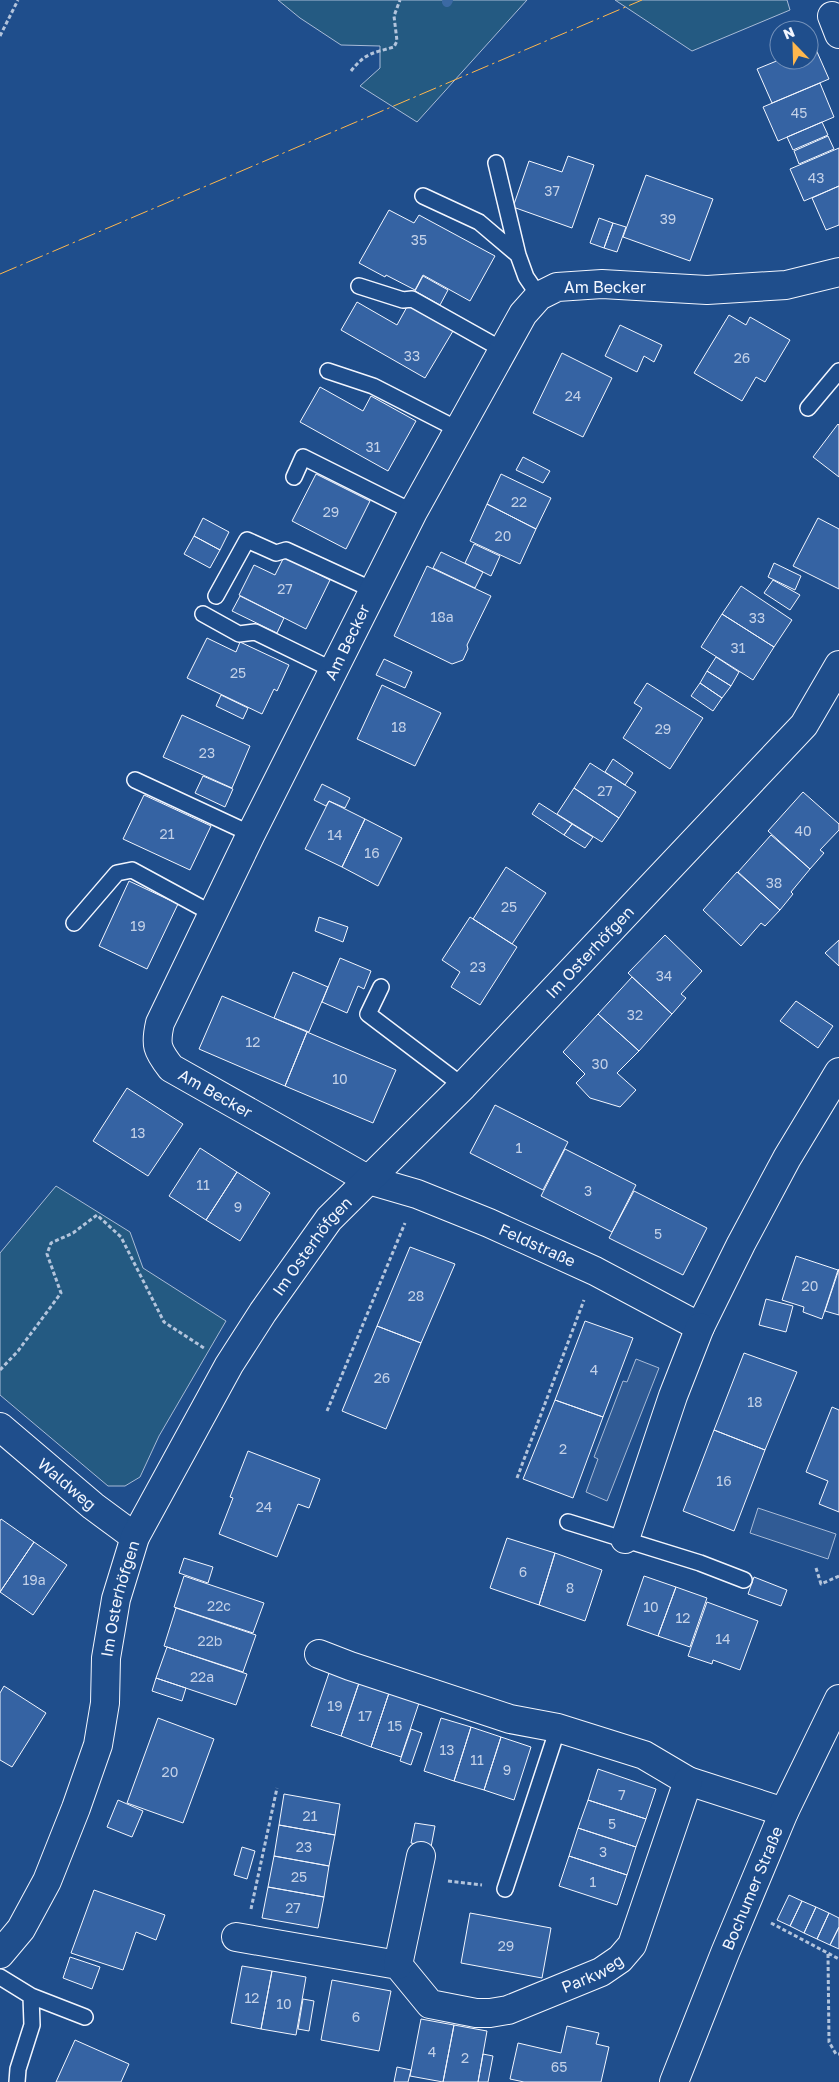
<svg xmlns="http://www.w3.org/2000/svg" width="839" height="2082" viewBox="0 0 839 2082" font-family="'Golos Text',sans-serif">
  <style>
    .green { fill: #245a82; stroke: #a8bbd7 }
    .parking { fill: #305b95; stroke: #a8bbd7 }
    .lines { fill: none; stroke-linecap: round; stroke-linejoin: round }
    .stream { stroke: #3b69a3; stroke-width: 10 }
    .building { fill: #3563a3; stroke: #f2f6ff }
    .lane-casing { stroke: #f2f6ff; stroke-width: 18 }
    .street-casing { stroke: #f2f6ff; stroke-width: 30 }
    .secondary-casing { stroke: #f2f6ff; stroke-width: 30 }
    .path { stroke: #b3c4dc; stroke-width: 3; stroke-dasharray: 4 2.5; stroke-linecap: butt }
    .lane { stroke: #1f4e8c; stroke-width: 15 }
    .street { stroke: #1f4e8c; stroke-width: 28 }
    .secondary { stroke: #1f4e8c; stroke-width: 28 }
    .power { stroke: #ffb74d; stroke-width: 1; stroke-dasharray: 18 4 2.5 4; stroke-linecap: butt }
    .labels { text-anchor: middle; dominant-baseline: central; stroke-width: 4; stroke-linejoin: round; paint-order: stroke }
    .number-label { font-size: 14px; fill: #c3d1e8 }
    .street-label { font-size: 16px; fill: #f2f6ff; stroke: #1f4e8c }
  </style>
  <rect width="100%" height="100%" fill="#1f4e8c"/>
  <!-- green -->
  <path class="green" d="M278,0H527L417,122L360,86L380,68V46L341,45L300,18Z
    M615,0H787L790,10L692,51Z
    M56,1186L130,1232L143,1268L226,1321L159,1436L140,1477L125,1486H108L0,1395V1253Z"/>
  <!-- parking -->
  <path class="parking" d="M636,1359L659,1368L607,1501L586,1492L598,1459L594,1457L623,1381L627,1382Z
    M758,1508L836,1534L828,1559L750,1533Z"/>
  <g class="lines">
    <!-- stream -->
    <path class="stream" d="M447,2L448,0"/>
  </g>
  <!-- building -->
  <path class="building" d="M814,45L829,79L772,103L757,69L779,60H809V47Z
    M820,83L834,117L778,141L763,107Z
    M822,122L828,135L793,150L787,137Z
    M828,136L834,149L799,164L794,151Z
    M839,148V186L804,201L790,169Z
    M568,156L594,165L572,228L513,207L529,161L562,172Z
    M646,175L713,199L690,261L623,237Z
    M839,186V225L826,230L812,198Z
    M389,210L414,223L419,215L495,256L470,301L423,275L415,290L386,275L385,277L359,263Z
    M599,218L613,223L604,248L590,243Z
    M613,223L626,227L617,252L604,248Z
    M423,276L448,290L440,305L415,291Z
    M357,302L397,325L408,305L453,331L425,378L341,330Z
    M729,315L746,325L750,317L790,340L765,382L756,377L742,401L694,373Z
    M620,325L662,345L654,362L644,356L637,372L605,356Z
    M562,353L612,378L583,437L533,413Z
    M320,387L363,411L371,396L416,421L388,471L300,422Z
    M838,424L839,425V477L813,457Z
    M523,457L550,471L543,483L516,470Z
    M316,474L370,501L346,549L292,521Z
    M501,474L551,498L536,529L487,504Z
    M487,504L536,529L520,564L470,541Z
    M203,518L229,532L220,550L194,536Z
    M818,518L839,529V589L793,566Z
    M194,536L220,550L210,568L184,554Z
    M474,544L500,556L491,576L465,563Z
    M441,552L483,572L475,588L433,568Z
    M284,557L330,580L306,629L239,595L254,565L275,575Z
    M774,563L801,576L795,590L768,577Z
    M427,566L491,596L467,645L468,649L463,660L452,664L394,636Z
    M773,580L800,595L790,610L764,593Z
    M741,586L792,620L774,647L722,614Z
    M240,596L284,618L277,633L232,611Z
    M722,614L774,647L753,680L701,647Z
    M207,638L236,652L240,642L289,665L277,691L274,689L262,714L187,678Z
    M716,657L739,672L731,686L707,671Z
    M384,659L412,672L405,688L376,675Z
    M707,671L731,686L722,698L700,683Z
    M647,683L703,718L670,769L623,738L642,708L634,703Z
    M700,683L722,698L713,711L691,696Z
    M382,685L441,713L415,766L357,739Z
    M221,695L248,708L243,719L216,706Z
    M182,715L250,746L232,788L163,757Z
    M613,759L633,773L625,785L605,772Z
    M590,763L636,792L619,818L574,788Z
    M203,776L233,789L225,807L195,793Z
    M322,784L350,798L345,808L329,801L326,806L314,800Z
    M574,788L619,818L602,842L557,814Z
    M803,792L839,824V830L820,850L824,853L810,869L768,831Z
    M144,795L211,826L190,870L123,839Z
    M329,801L365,819L342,867L305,849Z
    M539,803L572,824L564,835L532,814Z
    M365,819L402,838L378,886L342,867Z
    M572,824L593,837L585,848L564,835Z
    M771,835L810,869L791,892L793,894L780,910L738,872Z
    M506,867L546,893L512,944L473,919Z
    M737,872L780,910L765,926L761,923L741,946L703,910Z
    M129,881L178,904L147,969L99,946Z
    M319,917L348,927L343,942L315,931Z
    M470,917L517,947L480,1005L451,987L460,972L442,960Z
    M665,935L702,971L681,994L686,998L672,1014L628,973Z
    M839,940V966L825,953Z
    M340,958L371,971L364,989L358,986L347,1013L322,1002Z
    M293,972L328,987L309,1032L274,1018Z
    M632,977L672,1014L639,1051L598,1014Z
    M222,996L307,1032L285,1086L199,1049Z
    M796,1001L833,1026L818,1048L780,1021Z
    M598,1014L639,1051L617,1073L636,1090L620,1107L590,1098L576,1083L585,1074L563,1052Z
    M307,1032L396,1070L373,1123L285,1086Z
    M127,1088L183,1124L148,1176L93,1141Z
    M495,1105L568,1142L543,1190L470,1153Z
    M200,1148L237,1172L206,1220L169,1196Z
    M565,1149L636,1185L612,1232L541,1196Z
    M237,1172L270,1193L240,1241L206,1220Z
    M634,1191L707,1228L683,1275L609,1238Z
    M410,1247L455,1264L421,1343L377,1326Z
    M796,1256L838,1270L822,1319L803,1312L804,1307L782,1300Z
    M839,1269V1315L825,1311Z
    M766,1299L793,1306L786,1332L759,1325Z
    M585,1321L633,1338L603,1417L555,1400Z
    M377,1326L421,1343L386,1429L342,1411Z
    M744,1353L797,1372L765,1450L714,1430Z
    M555,1400L603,1417L573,1498L523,1479Z
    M832,1407L839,1410V1512L819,1504L828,1481L806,1472Z
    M714,1430L765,1450L734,1531L683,1511Z
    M248,1451L320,1479L309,1508L298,1504L277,1557L219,1534L233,1498L230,1497Z
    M1,1519L34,1542L0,1592V1521Z
    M507,1538L555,1553L539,1605L490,1588Z
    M34,1542L67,1565L33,1615L0,1592Z
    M555,1553L602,1570L585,1621L539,1605Z
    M184,1558L213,1567L208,1583L179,1573Z
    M184,1576L264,1603L253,1633L174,1607Z
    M644,1576L676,1587L658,1636L627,1625Z
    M754,1577L787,1590L781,1606L748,1594Z
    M676,1587L707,1598L690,1647L658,1636Z
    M707,1602L758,1621L740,1670L713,1660L712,1664L688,1656Z
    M176,1608L256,1635L243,1672L164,1646Z
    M167,1647L247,1674L236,1705L156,1678Z
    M329,1673L359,1683L341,1736L311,1726Z
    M156,1678L186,1688L182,1701L152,1691Z
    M359,1683L389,1693L371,1747L341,1736Z
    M4,1686L46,1713L12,1767L0,1760V1693Z
    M389,1693L419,1703L401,1757L371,1747Z
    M158,1718L214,1739L183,1823L127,1803Z
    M441,1718L471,1727L454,1781L424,1771Z
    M471,1727L501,1737L484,1790L454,1781Z
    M411,1729L422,1733L411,1765L400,1761Z
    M501,1737L531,1747L514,1800L484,1790Z
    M598,1769L656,1789L646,1819L588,1800Z
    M284,1794L340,1804L335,1835L279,1825Z
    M118,1800L143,1811L132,1837L107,1827Z
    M588,1800L646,1819L636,1847L578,1828Z
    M415,1823L435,1826L431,1847L411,1843Z
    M279,1825L335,1835L329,1866L274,1856Z
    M578,1828L636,1847L627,1875L569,1856Z
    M242,1847L255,1851L247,1879L234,1875Z
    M274,1856L329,1866L324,1897L268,1887Z
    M569,1856L627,1875L617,1905L559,1886Z
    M268,1887L324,1897L318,1928L262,1918Z
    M94,1890L165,1915L156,1940L136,1932L123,1970L71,1953Z
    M789,1895L802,1901L790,1926L777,1920Z
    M802,1901L816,1907L804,1933L790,1926Z
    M816,1907L829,1913L817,1939L804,1933Z
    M470,1913L551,1928L542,1978L461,1963Z
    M829,1913L839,1918V1927L830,1945L817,1939Z
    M839,1927V1949L830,1945Z
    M70,1957L100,1967L92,1989L63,1978Z
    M242,1966L272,1971L261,2029L231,2023Z
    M272,1971L306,1977L296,2035L261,2029Z
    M332,1980L391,1991L379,2051L321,2040Z
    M303,1999L314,2001L309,2031L298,2029Z
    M421,2019L454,2025L443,2082L410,2076Z
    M454,2025L487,2031L478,2082H443Z
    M567,2026L599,2033L596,2044L609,2047L601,2082H524L510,2079L518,2043L561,2053Z
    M75,2040L129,2064L121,2082H56Z
    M483,2054L493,2056L488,2082H478Z
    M397,2067L411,2070L408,2082H394Z"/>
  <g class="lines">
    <defs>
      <path id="lane" d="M496,163L518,255L526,277L539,296
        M423,196L479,222L518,255
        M359,286L403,300L412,299L503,350
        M328,371L373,386L459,430
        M808,408L839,371
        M294,477L303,457L413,512
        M216,596L247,540L276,553L286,550L373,590
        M203,614L239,634L255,632L333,670
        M135,780L251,834
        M74,923L117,873L132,870L213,914
        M381,987L368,1014L463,1086
        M568,1522L700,1563L744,1580
        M505,1889L558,1728
        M0,1977L31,1996L85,2017
        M17,2082L18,2069L32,2025L31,1996"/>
      <g id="street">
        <path d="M832,16L839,34"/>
        <path id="s1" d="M839,272L786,285L707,290L602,284L557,287L539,296L523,314L413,512L251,834L160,1023C155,1045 157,1050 171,1068L369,1180L417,1194L489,1223L595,1271L700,1327L741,1244L787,1158L839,1072"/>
        <path id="s2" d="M0,1427L93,1506L135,1537"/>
        <path d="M625,1539L673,1396L700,1327"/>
        <path d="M319,1654L350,1666L510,1719L558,1728L644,1755L688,1781L784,1812"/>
        <path id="s3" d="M236,1937L398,1965L430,2004L476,2013H490L508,2010L601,1972L620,1959L632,1945L688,1781"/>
        <path id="s4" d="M0,1954L21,1929L47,1881L76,1808L98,1745L105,1703L106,1658L116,1599L135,1537L229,1365L263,1312L329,1219L463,1086L804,725L839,665"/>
        <path d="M398,1965L421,1856"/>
      </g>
      <g id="secondary">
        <path id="s5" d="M674,2082L725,1953L784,1812L839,1699"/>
      </g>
    </defs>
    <!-- lane casing -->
    <use href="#lane" class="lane-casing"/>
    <!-- street casing -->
    <use href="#street" class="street-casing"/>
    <!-- secondary casing -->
    <use href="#secondary" class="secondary-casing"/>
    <!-- path -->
    <path class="path" d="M0,36L18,0
      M351,71C365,53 373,53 394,47L397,41L394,16L400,0
      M0,1370L18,1351L61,1293L47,1254L51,1243L73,1233L97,1215L121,1237L164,1322L204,1348
      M327,1411L405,1223
      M517,1478L584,1300
      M816,1568L821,1584L839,1576
      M448,1881L482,1885
      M251,1909L277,1788
      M771,1923L839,1959
      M828,1954L829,2042L836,2054H839"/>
    <!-- lane -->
    <use href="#lane" class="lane"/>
    <!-- street -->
    <use href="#street" class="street"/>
    <!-- secondary -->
    <use href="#secondary" class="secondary"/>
    <!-- power -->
    <path class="power" d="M0,274L642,0"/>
  </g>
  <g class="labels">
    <!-- number labels -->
    <g class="number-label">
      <text x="799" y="112">45</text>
      <text x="816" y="177">43</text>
      <text x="552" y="190">37</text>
      <text x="668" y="218">39</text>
      <text x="419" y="239">35</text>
      <text x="412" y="355">33</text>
      <text x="742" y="357">26</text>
      <text x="573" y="395">24</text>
      <text x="373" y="446">31</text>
      <text x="519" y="501">22</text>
      <text x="331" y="511">29</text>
      <text x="503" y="535">20</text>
      <text x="285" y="588">27</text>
      <text x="442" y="616">18a</text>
      <text x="757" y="617">33</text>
      <text x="738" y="647">31</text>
      <text x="238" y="672">25</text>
      <text x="399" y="726">18</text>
      <text x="663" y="728">29</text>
      <text x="207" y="752">23</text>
      <text x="605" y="790">27</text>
      <text x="803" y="830">40</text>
      <text x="167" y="833">21</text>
      <text x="335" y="834">14</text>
      <text x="372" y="852">16</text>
      <text x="774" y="882">38</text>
      <text x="509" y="906">25</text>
      <text x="138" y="925">19</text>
      <text x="478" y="966">23</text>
      <text x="664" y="975">34</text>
      <text x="635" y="1014">32</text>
      <text x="253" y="1041">12</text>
      <text x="600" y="1063">30</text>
      <text x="340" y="1078">10</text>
      <text x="138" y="1132">13</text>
      <text x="519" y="1147">1</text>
      <text x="203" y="1184">11</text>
      <text x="588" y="1190">3</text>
      <text x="238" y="1206">9</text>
      <text x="658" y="1233">5</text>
      <text x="810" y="1285">20</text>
      <text x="416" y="1295">28</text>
      <text x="594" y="1369">4</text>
      <text x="382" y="1377">26</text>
      <text x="755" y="1401">18</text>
      <text x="563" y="1448">2</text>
      <text x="724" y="1480">16</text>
      <text x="264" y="1506">24</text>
      <text x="523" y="1571">6</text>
      <text x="34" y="1579">19a</text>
      <text x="570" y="1587">8</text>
      <text x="219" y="1605">22c</text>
      <text x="651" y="1606">10</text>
      <text x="683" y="1617">12</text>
      <text x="723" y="1638">14</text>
      <text x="210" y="1640">22b</text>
      <text x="202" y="1676">22a</text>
      <text x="335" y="1705">19</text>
      <text x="365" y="1715">17</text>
      <text x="395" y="1725">15</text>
      <text x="447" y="1749">13</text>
      <text x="477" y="1759">11</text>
      <text x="507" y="1769">9</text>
      <text x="170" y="1771">20</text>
      <text x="622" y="1794">7</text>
      <text x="310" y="1815">21</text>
      <text x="612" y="1823">5</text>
      <text x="304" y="1846">23</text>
      <text x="603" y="1851">3</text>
      <text x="299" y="1876">25</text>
      <text x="593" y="1881">1</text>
      <text x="293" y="1907">27</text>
      <text x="506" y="1945">29</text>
      <text x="252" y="1997">12</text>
      <text x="284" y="2003">10</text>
      <text x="356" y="2016">6</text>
      <text x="432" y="2051">4</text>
      <text x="465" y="2057">2</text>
      <text x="559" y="2066">65</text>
    </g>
    <!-- street labels -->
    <g class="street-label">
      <text x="605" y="287">Am Becker</text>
      <text transform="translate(347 642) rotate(-64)">Am Becker</text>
      <text stroke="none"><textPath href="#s4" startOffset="1191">Im Osterhöfgen</textPath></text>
      <text stroke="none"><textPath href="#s1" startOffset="1225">Am Becker</textPath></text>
      <text stroke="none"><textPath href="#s1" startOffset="1582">Feldstraße</textPath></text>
      <text stroke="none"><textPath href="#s4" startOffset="786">Im Osterhöfgen</textPath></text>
      <text stroke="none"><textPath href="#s2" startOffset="88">Waldweg</textPath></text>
      <text stroke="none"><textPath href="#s4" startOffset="381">Im Osterhöfgen</textPath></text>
      <text stroke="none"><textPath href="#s5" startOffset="209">Bochumer Straße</textPath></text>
      <text stroke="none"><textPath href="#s3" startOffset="386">Parkweg</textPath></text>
    </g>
  </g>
  <!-- north arrow -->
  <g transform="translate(794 45) rotate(337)"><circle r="24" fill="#1f4e8c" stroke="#7391ba"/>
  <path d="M0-4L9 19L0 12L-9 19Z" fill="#ffb74d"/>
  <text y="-8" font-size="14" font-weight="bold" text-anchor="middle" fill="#f2f6ff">N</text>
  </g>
</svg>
